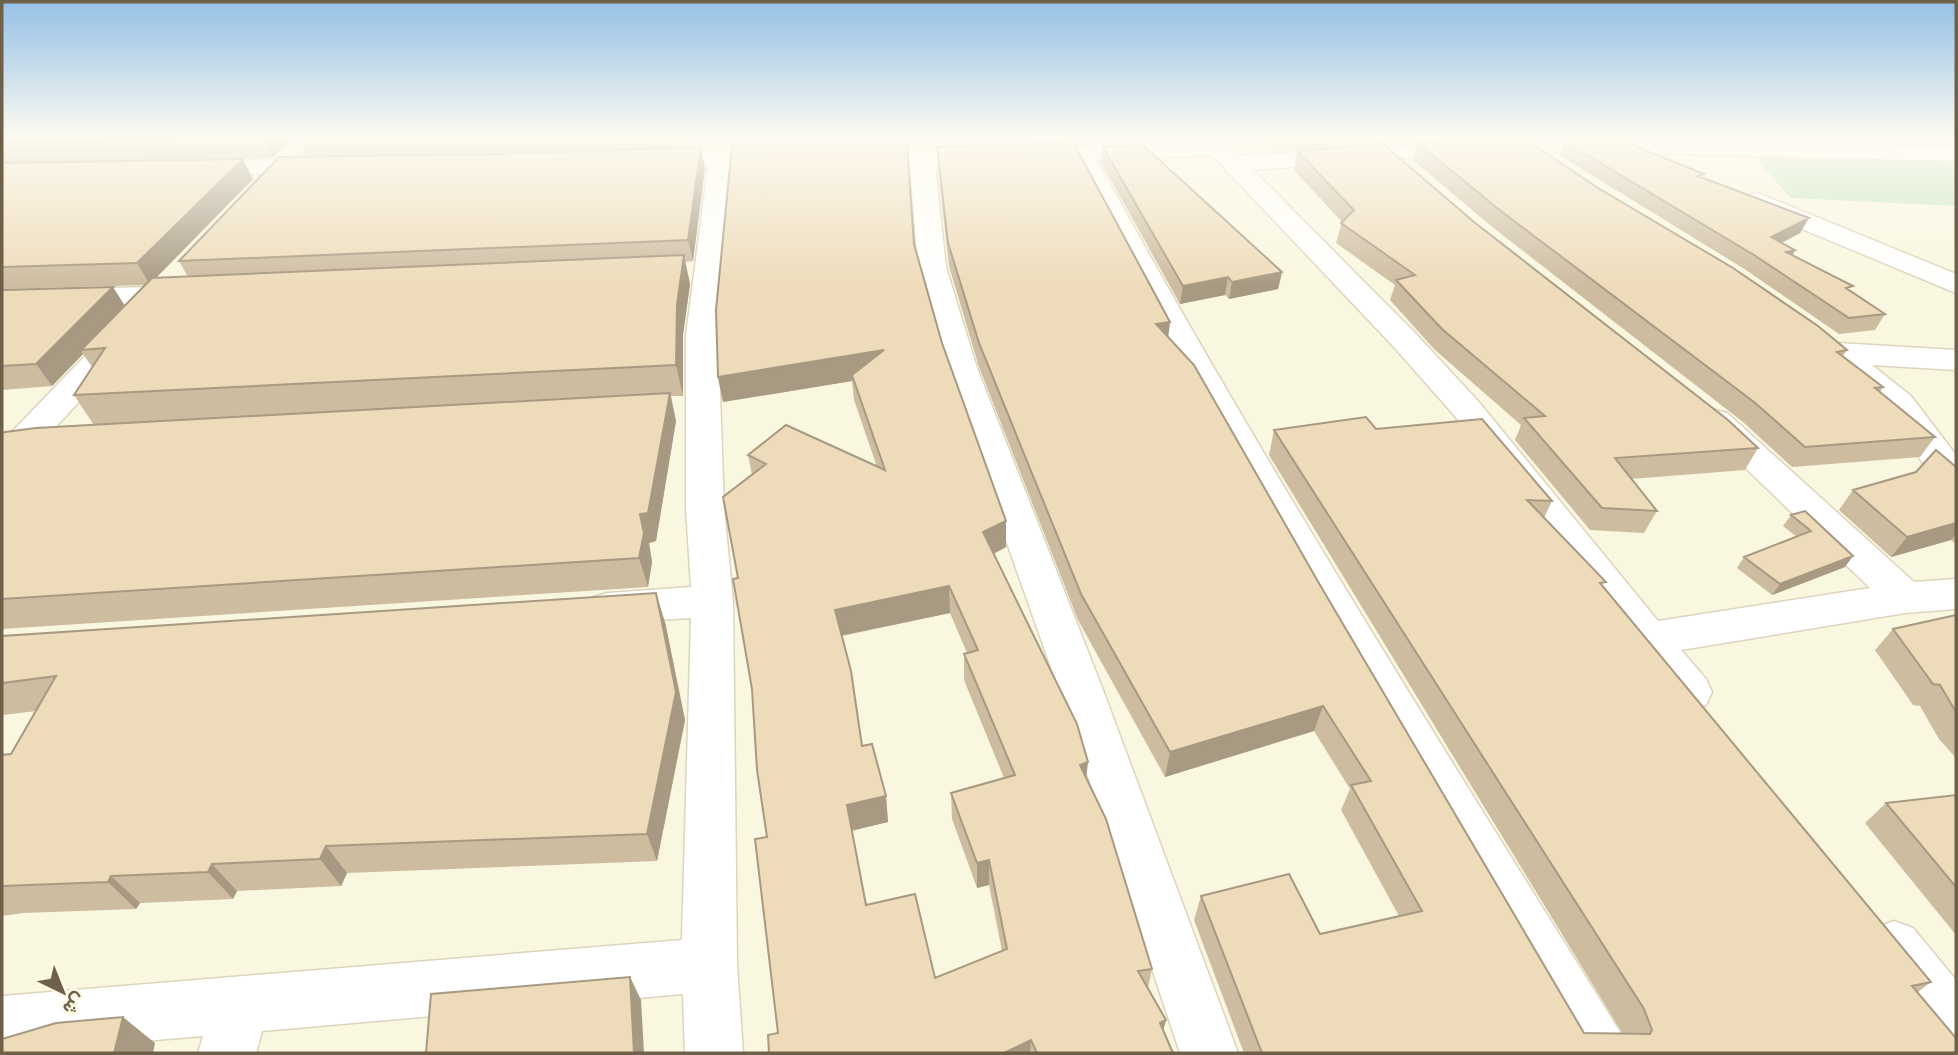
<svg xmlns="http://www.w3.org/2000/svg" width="1958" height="1055" viewBox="0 0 1958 1055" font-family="Cabin,Vazirmatn,sans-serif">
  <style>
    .green { fill: #c6e6c1 }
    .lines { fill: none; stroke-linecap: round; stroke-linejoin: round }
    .street-casing { stroke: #ddd4bd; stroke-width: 3 }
    .street { fill: #fff; fill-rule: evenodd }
    .wall { fill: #cdbca0; fill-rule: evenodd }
    .shaded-wall { fill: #a79982 }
    .building { fill: #eedbba; stroke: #a79982; stroke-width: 2; fill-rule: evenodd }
  </style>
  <rect width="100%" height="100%" fill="#faf7e0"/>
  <!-- green -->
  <path class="green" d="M1746,148L1949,158L1956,164V206L1791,198Z"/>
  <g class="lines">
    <defs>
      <path id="street" d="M716,139H740L735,152L792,153L795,158L792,163L732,167L718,335L724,508L733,601L737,965L743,1053H685L683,994L262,1031L256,1053H198L203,1036L2,1053V996L682,940L691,618L608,623L593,619L587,608L593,597L608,593L691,587L686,508V335L708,167L651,168L642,166L639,161L642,156L651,154L711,152Z
        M1198,139H1224L1240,156L1512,139H1665L1956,147V161L1569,151L1407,158L1253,170L1415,333L1478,401L1658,621L1870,588L1703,427L1698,420L1703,413L1715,410L1727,413L1914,582L1956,579V609L1905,613L1681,650L1706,679L1712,692L1706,705L1690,710L1674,705L1454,415L1393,346L1212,155L1097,160C1259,458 1441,744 1620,1032L1628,1053H1567C1399,757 1226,464 1073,161L935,166L946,267L977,368L1103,690L1238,1053H1180L1059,690L945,368L918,267L910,166L854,165L845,163L842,158L845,153L854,151L922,152L1200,141Z
        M322,160L331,162L334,167L331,172L196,175L187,173L184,168L187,163L196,161Z
        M1758,193L1956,274V293L1749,207L1745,201L1749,195Z
        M185,286L195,289L200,295L195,301L185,304L2,309V291Z
        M128,321L139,323L144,330L139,337L15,471L2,474V442L117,323Z
        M1838,343L1956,350V370L1872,365L1911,396L1956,455V488C1920,479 1910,432 1885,409C1868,392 1846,373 1827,360L1822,353L1827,346Z
        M1894,921L1913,928L1956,980V1053L1936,1045L1875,966L1867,947L1875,928Z"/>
    </defs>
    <!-- street casing -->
    <use href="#street" class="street-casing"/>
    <!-- street -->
    <use href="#street" class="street"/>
  </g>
  <!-- wall -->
  <path class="wall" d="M2,139H291L273,158L2,163Z
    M299,139H687L685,148L705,168L693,261L685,262L690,284L683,335V396H671L676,421L656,541L649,543L652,562L648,587L2,629V433L94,425L74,395L92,367L83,354L52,386L2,390V290L125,306L146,285L2,289V163L243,159L253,179L156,278L188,277L179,261L307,157Z
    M1266,139H1445L1276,151Z
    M1564,141L1637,147L1703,178L1800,233L1782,243L1795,250L1792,256L1850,291L1885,314L1875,330L1839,334L1746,270L1559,155Z
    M1418,143L1847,350L1843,356L1883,387L1880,392L1935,437L1920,457L1792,467L1743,422L1491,226L1413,160Z
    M937,147L1170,322L1168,337L1320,585L1584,1033L1623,1034L1269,455L1274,430L1376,429L1552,501L1544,518L1604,587L1931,982L1918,992L1956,1053H1244L1194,920L1201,896L1320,934L1399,916L1341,810L1350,789L1314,731L1165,777L1078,620L979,367L949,266L938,169Z
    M1103,147L1282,272L1278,289L1229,299L1225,295L1180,304L1101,162Z
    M1297,151L1474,222L1758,448L1745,470L1631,479L1657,511L1644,533L1590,530L1515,440L1521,425L1435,350L1390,300L1395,285L1336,243L1342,222L1294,170Z
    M914,244L942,343L1006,521V547L994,554L1087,778L1152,969L1148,988L1163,1030L1173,1053H769L778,1033L767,837L752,689L738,578L752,475L748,455L877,467L854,400L852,381L723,402L718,377ZM950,613L967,653L964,654V680L1004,778L951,793L952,819L977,888L989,885L1002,951L935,978L866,905L852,830L888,822L886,796L862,746L842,636Z
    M1956,467V544L1951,540L1891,557L1839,510L1853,490Z
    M1805,511L1845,567L1772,595L1737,568L1744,557L1797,537L1783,526L1791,515Z
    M1956,615V758L1939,739L1920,706L1913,705L1875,650L1893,629Z
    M665,622L685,720L657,861L347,873L341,886L237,891L233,899L140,903L136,909L23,913L2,916V755L11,754L37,711L2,715V636Z
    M1956,795V935L1865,823L1886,803Z"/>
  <!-- shaded-wall -->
  <path class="shaded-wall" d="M264,139H291L273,158Z
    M683,139H687L685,148Z
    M701,147L705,168L693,261L688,240Z
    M243,159L253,179L150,284L137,263Z
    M1809,218L1800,233L1763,252L1771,237Z
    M1795,250L1787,265L1786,252Z
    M684,255L690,284L683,335V396L676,365L677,305Z
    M1282,272L1278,289L1229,299L1232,282Z
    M1228,277L1225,295L1180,304L1183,286Z
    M113,287L127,309L81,350L83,354L52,386L36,364Z
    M1170,322L1167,346L1156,324Z
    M884,350L852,375V381L723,402L718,377Z
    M670,393L676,421L656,541L649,543L652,562L648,587L639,558L640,514Z
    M1006,521V547L983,559V532Z
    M1956,523V534L1951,540L1891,557L1907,537Z
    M1853,556L1845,567L1772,595L1780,584Z
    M949,586L950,613L839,636L835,610Z
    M656,593L665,622L685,720L657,861L647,834Z
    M1323,706L1314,731L1165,777L1170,752Z
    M1088,762L1085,788L1080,765Z
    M886,796L888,822L851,831L847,805Z
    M326,846L347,873L341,886L320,859Z
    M989,860V885L977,888V863Z
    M212,864L237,891L233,899L208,872Z
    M111,876L140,903L136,909L108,882Z
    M630,977L641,1000L644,1053H634Z
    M123,1017L155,1043L153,1053H114Z
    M1166,1020L1160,1043V1023Z
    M1031,1040L1030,1053H1004Z"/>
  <!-- building -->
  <path class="building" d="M2,139H251L2,143Z
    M1525,139L1598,188L1733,268L1818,326L1847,350L1837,352L1883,387L1875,388L1935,437L1805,447L1754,402L1497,208L1418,143Z
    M1564,141L1633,142L1637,147L1704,174L1698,176L1809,218L1771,237L1795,250L1786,252L1853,286L1846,288L1885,314L1849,318L1754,255Z
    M1073,142L1170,322L1156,324L1194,365L1320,585L1584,1033L1650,1034L1652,1030L1644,1009L1274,430L1366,417L1376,429L1482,419L1552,501L1527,500L1606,582L1600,583L1931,982L1912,986L1956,1038V1053H1262L1201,896L1289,874L1320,934L1422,911L1351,785L1371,781L1323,706L1170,752L1081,594L979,343L948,243L937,147Z
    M1383,144L1474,222L1728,420L1758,448L1615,458L1657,511L1602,508L1524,418L1545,416L1442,329L1396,280L1415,275L1341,223L1354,210L1297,151Z
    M732,145L907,146L914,244L942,343L1006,521L983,532L1077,724L1088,762L1080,765L1106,819L1152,969L1138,971L1166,1020L1160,1023L1173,1053H1037L1031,1040L1004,1053H769L768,1035L778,1033L755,839L767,837L757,770L752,689L733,579L738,578L723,497L766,464L748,455L786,425L885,470L852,375L884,350L718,377L716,310ZM949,586L978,650L964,654L1015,775L951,793L977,863L989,860L1007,949L935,978L915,894L866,905L847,805L886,796L872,744L862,746L851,671L835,610Z
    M1143,145L1282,272L1232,282L1228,277L1183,286L1103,147Z
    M701,147L688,240L179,261L279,157L499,154Z
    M243,159L137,263L2,267V163Z
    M684,255L677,305L676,365L74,395L105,348L81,350L152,278Z
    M113,287L36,364L2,366V290Z
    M670,393L648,513L640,514L644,533L639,558L2,599V433L5,432L36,428Z
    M1936,450L1956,467V523L1907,537L1853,490L1916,472Z
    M1805,511L1853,556L1780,584L1744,557L1811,531L1791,515Z
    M656,593L676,692L647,834L326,846L320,859L212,864L208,872L111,876L108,882L2,886V755L11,754L56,676L2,683V636Z
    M1956,615V712L1940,685L1933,684L1893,629Z
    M1956,795V887L1886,803Z
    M630,977L634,1053H426L431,994Z
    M123,1017L114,1053H2V1039L56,1023Z"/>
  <!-- sky -->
  <linearGradient id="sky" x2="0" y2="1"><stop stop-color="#94c0e6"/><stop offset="0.48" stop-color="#fdfbf1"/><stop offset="1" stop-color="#fdfbf1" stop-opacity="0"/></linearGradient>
  <rect width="1958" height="287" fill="url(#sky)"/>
  <!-- border -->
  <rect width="1958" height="1055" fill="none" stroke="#6f604a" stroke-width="7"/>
  <!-- north arrow -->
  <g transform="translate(63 992) rotate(137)" stroke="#fefae6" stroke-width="5" paint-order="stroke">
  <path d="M0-5L12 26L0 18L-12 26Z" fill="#6f604a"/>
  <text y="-10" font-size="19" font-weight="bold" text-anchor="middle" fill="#6f604a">ش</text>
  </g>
</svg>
